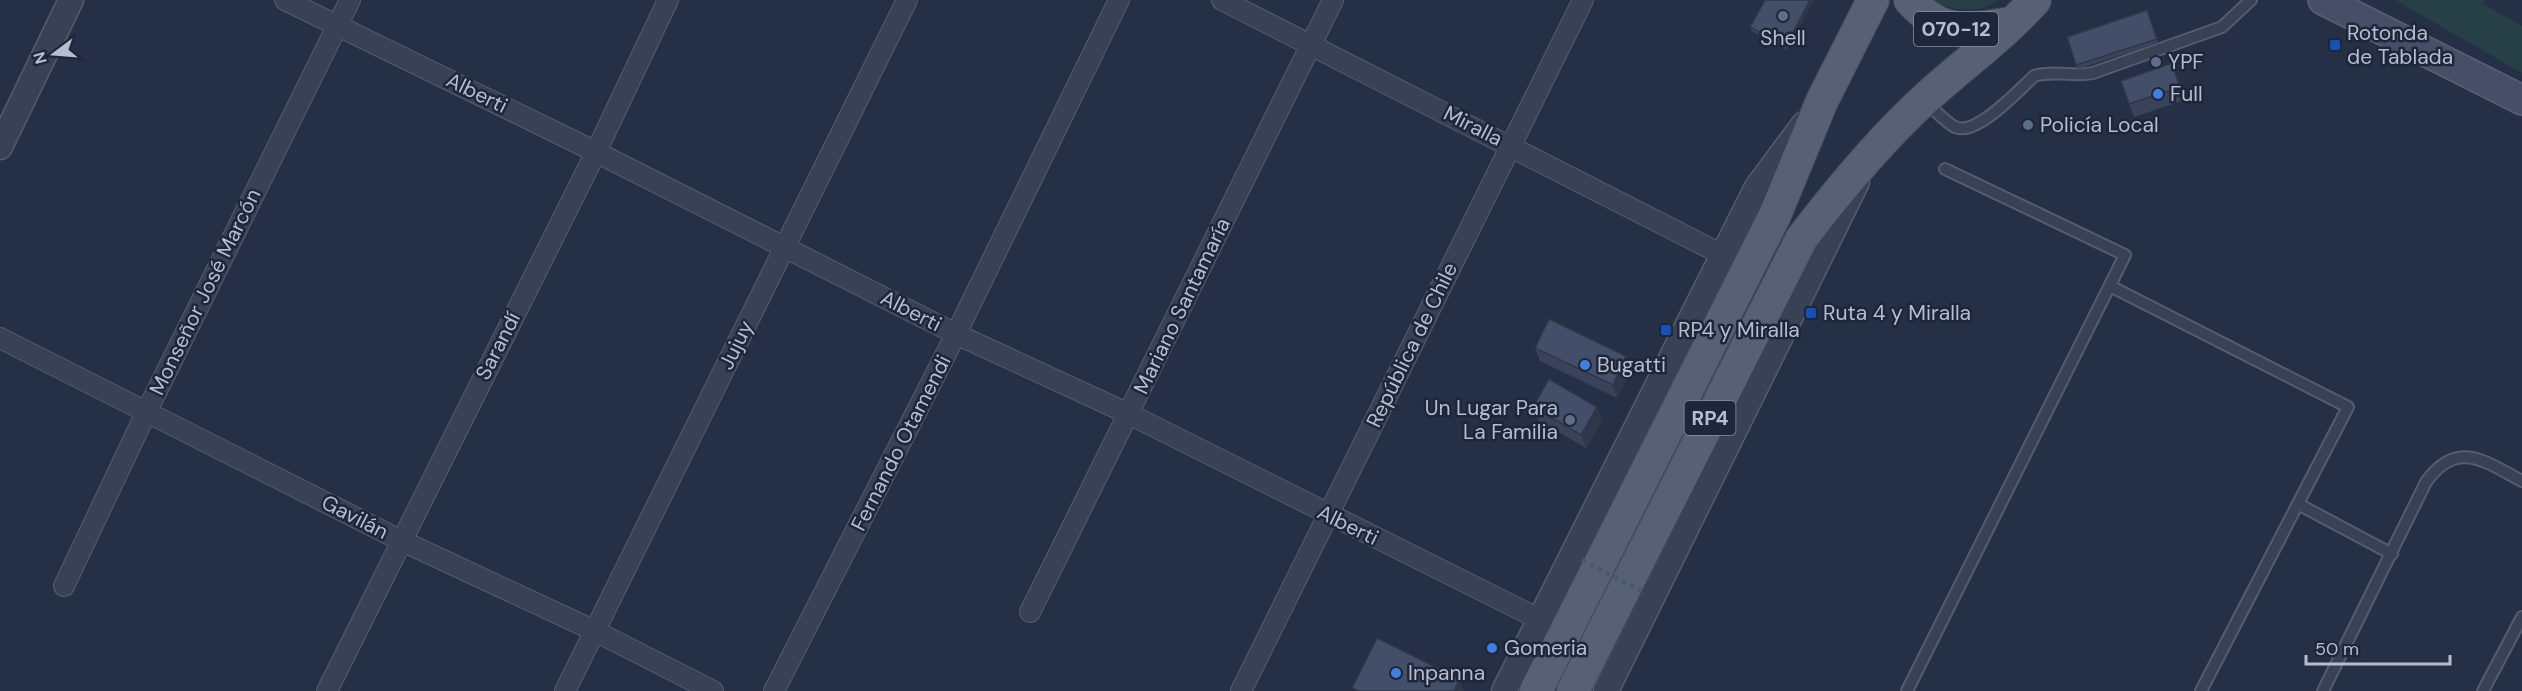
<svg xmlns="http://www.w3.org/2000/svg" width="2522" height="691" viewBox="0 0 2522 691" font-family="'DM Sans',sans-serif">
  <style>
    .green { fill: #273f46 }
    .lines { fill: none; stroke-linecap: round; stroke-linejoin: round }
    .service-casing { stroke: #555c6f; stroke-width: 14 }
    .minor-casing { stroke: #555c6f; stroke-width: 22 }
    .tertiary-casing { stroke: #555c6f; stroke-width: 27 }
    .secondary-casing { stroke: #555c6f; stroke-width: 32 }
    .primary-casing { stroke: #434a5e; stroke-width: 34 }
    .service { stroke: #394154; stroke-width: 10 }
    .minor { stroke: #394154; stroke-width: 20 }
    .tertiary { stroke: #394154; stroke-width: 24 }
    .secondary { stroke: #474f68; stroke-width: 28 }
    .primary { stroke: #576074; stroke-width: 32 }
    .path-bridge { stroke: #455c62; stroke-width: 4; stroke-dasharray: 4.5 4.5; stroke-linecap: butt }
    .wall { fill: #3a4359 }
    .shaded-wall { fill: #2f3749 }
    .building { fill: #434e68; stroke: #2f3749; stroke-width: 1.5 }
    .service-dot { fill: #5c6f8a; stroke: #1e263a; stroke-width: 2 }
    .transit-dot { fill: #1a4fb4; stroke: #1e263a; stroke-width: 2 }
    .shop-dot { fill: #3f7fe0; stroke: #1e263a; stroke-width: 2 }
    .labels { text-anchor: middle; dominant-baseline: central; stroke-width: 5; stroke-linejoin: round; paint-order: stroke }
    .shield { fill: #1e263a; stroke: #8990a2; stroke-width: 1.5 }
    .shield-label { font-size: 20px; font-weight: bold; fill: #b7bdce }
    .poi-label { font-size: 21px; fill: #b7bdce; stroke: #1e263a; text-anchor: start }
    .street-label { font-size: 21px; fill: #b7bdce; stroke: #1e263a }
  </style>
  <rect width="100%" height="100%" fill="#252f45"/>
  <!-- green -->
  <path class="green" d="M1932,0H1998C1976,15 1958,10 1934,3Z
    M2395,0H2485L2484,4L2522,26V73Z"/>
  <g class="lines">
    <defs>
      <path id="service" d="M1926,102C1935,110 1945,122 1955,127C1976,137 2019,90 2034,76C2053,70 2074,77 2093,73L2222,27L2251,0
        M2110,286L2348,407L2201,691
        M2298,504L2392,554
        M1907,691L2125,255L1945,169
        M2323,691L2426,482C2457,439 2484,461 2522,481
        M2483,691L2522,617"/>
      <path id="minor" d="M285,0L596,152L956,334L1129,414L1539,619
        M1222,0L1723,255
        M0,338L400,540L595,631L713,691
        M64,586L146,413L350,0
        M1030,612L1333,0
        M327,691L596,152L668,0
        M565,691L907,0
        M774,691L956,334L1119,0
        M1241,691L1583,0"/>
      <path id="tertiary" d="M0,147L71,0
        M1504,691L1757,187L1804,124
        M1606,691L1857,182"/>
      <path id="secondary" d="M2323,0L2522,100"/>
      <path id="primary" d="M1910,0C1942,36 1968,30 2012,23
        M1536,691L1775,215L1822,101L1873,0
        M1573,691L1802,238C1838,191 1883,137 1926,98C1962,65 2002,37 2035,0"/>
    </defs>
    <!-- service casing -->
    <use href="#service" class="service-casing"/>
    <!-- minor casing -->
    <use href="#minor" class="minor-casing"/>
    <!-- tertiary casing -->
    <use href="#tertiary" class="tertiary-casing"/>
    <!-- secondary casing -->
    <use href="#secondary" class="secondary-casing"/>
    <!-- primary casing -->
    <use href="#primary" class="primary-casing"/>
    <!-- service -->
    <use href="#service" class="service"/>
    <!-- minor -->
    <use href="#minor" class="minor"/>
    <!-- tertiary -->
    <use href="#tertiary" class="tertiary"/>
    <!-- secondary -->
    <use href="#secondary" class="secondary"/>
    <!-- primary -->
    <use href="#primary" class="primary"/>
    <!-- path-bridge -->
    <path class="path-bridge" d="M1582,560L1642,591"/>
  </g>
  <!-- wall -->
  <path class="wall" d="M1814,0L1787,50L1752,31L1750,27Z
    M2147,10L2158,43L2078,69L2067,37Z
    M2172,63L2185,100L2134,117L2121,81Z
    M1535,348L1631,369L1617,398L1540,361Z
    M1533,407H1597L1602,420L1586,448L1538,420Z"/>
  <!-- shaded-wall -->
  <path class="shaded-wall" d="M1810,0H1814L1787,50L1786,46Z
    M1626,356L1631,369L1617,398L1613,385Z
    M1597,407L1602,420L1586,448L1581,435Z
    M1460,679L1464,691H1454Z"/>
  <!-- building -->
  <path class="building" d="M1765,0H1810L1786,46L1750,27Z
    M2147,10L2157,39L2076,65L2067,37Z
    M2172,63L2180,87L2129,104L2121,81Z
    M1549,319L1626,356L1613,385L1535,348Z
    M1549,379L1597,407L1581,435L1533,407Z
    M1377,638L1460,679L1454,691H1359L1352,688Z"/>
  <!-- markers -->
  <g class="service-dot">
    <circle cx="1783" cy="16" r="6"/>
    <circle cx="2156" cy="62" r="6"/>
    <circle cx="2028" cy="125" r="6"/>
    <circle cx="1570" cy="420" r="6"/>
  </g>
  <g class="transit-dot">
    <rect x="2329" y="39" width="12" height="12" rx="3"/>
    <rect x="1805" y="307" width="12" height="12" rx="3"/>
    <rect x="1660" y="324" width="12" height="12" rx="3"/>
  </g>
  <g class="shop-dot">
    <circle cx="2158" cy="94" r="6"/>
    <circle cx="1585" cy="365" r="6"/>
    <circle cx="1492" cy="648" r="6"/>
    <circle cx="1396" cy="673" r="6"/>
  </g>
  <g class="labels">
    <!-- shield labels -->
    <g class="shield">
      <rect x="1914" y="12" width="84" height="34" rx="4.5"/>
      <rect x="1684.5" y="401" width="51" height="34" rx="4.5"/>
    </g>
    <g class="shield-label">
      <text x="1956" y="29">070-12</text>
      <text x="1710" y="418">RP4</text>
    </g>
    <!-- poi labels -->
    <g class="poi-label">
      <text x="2347" y="33">Rotonda<tspan x="2347" dy="24">de Tablada</tspan></text>
      <text x="1783" y="38" text-anchor="middle">Shell</text>
      <text x="2168" y="62">YPF</text>
      <text x="2170" y="94">Full</text>
      <text x="2040" y="125">Policía Local</text>
      <text x="1823" y="313">Ruta 4 y Miralla</text>
      <text x="1678" y="330">RP4 y Miralla</text>
      <text x="1597" y="365">Bugatti</text>
      <text x="1558" y="408" text-anchor="end">Un Lugar Para<tspan x="1558" dy="24">La Familia</tspan></text>
      <text x="1504" y="648">Gomeria</text>
      <text x="1408" y="673">Inpanna</text>
    </g>
    <!-- street labels -->
    <g class="street-label">
      <text transform="translate(477 93) rotate(26)">Alberti</text>
      <text transform="translate(1473 126) rotate(27)">Miralla</text>
      <text transform="translate(205 292) rotate(-64)">Monseñor José Marcón</text>
      <text transform="translate(1182 306) rotate(-64)">Mariano Santamaría</text>
      <text transform="translate(911 311) rotate(27)">Alberti</text>
      <text transform="translate(736 345) rotate(-64)">Jujuy</text>
      <text transform="translate(1412 345) rotate(-64)">República de Chile</text>
      <text transform="translate(498 346) rotate(-63)">Sarandí</text>
      <text transform="translate(901 443) rotate(-63)">Fernando Otamendi</text>
      <text transform="translate(355 517) rotate(27)">Gavilán</text>
      <text transform="translate(1348 525) rotate(26)">Alberti</text>
    </g>
  </g>
  <!-- north arrow -->
  <g transform="translate(54 54) rotate(254)" stroke="#1e263a" stroke-width="4.5" paint-order="stroke">
  <path d="M0-4.5L10 22L0 15L-10 22Z" fill="#b7bdce"/>
  <text y="-9" font-size="16" font-weight="bold" text-anchor="middle" fill="#b7bdce">N</text>
  </g>
  <!-- scale -->
  <path d="M2306 655v9h144v-9" fill="none" stroke="#b7bdce" stroke-width="3"/>
  <text x="2315" y="655" font-size="18" fill="#b7bdce" stroke="#1e263a" stroke-width="4.5" paint-order="stroke">50 m</text>
</svg>
